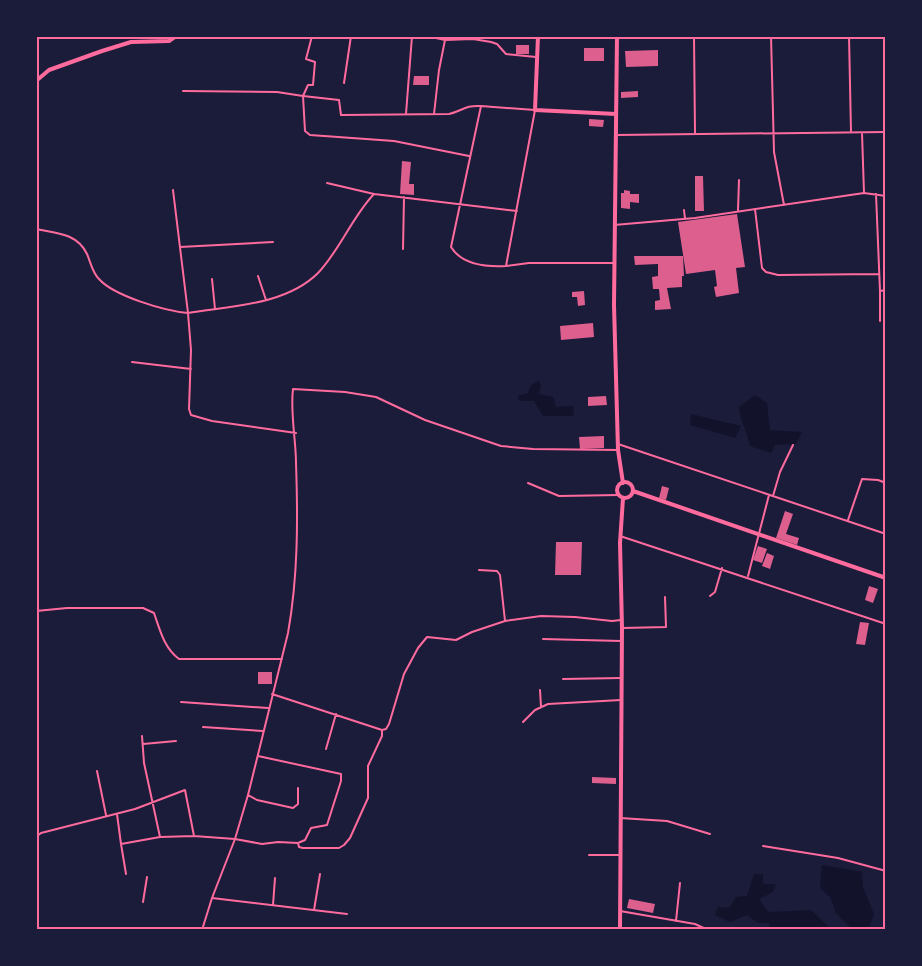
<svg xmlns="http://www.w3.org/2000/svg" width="922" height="966" viewBox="0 0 922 966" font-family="'Public Sans',sans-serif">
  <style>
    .water { fill: #12122b }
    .building { fill: #dd5f8e }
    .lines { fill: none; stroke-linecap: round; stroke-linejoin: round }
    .minor { stroke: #ff6b9d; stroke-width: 2 }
    .secondary { stroke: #ff6b9d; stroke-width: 4 }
    .primary { stroke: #ff6b9d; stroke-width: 4 }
    .trunk { stroke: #ff6b9d; stroke-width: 4 }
    .neatline { fill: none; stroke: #ff6b9d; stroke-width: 2 }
  </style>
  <rect width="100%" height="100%" fill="#1b1b3a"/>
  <!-- water -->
  <path class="water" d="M539,381L541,385L539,394L553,397L556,407L573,406L574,416H543L534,401H519L518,396L528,393L531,385Z
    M755,395L767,403L770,430L802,432L796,444L775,445L771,453L750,446C748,432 740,422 739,407Z
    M691,414L741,426L735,438L690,425Z
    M822,865L862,872L863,887L874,914L868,930H853L836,913L830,897L820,888Z
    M754,874H763V884H776L773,892L759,899L768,912L811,910L832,930H770L769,923H758L747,915L730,922L715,915L718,907L729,908L736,897L747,896Z"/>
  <!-- building -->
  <path class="building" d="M516,45H529V54H516Z
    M584,48H604V61H584Z
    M658,50V66L626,67L625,51Z
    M414,76H429V85H413Z
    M638,91V97L621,98V92Z
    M589,119L604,120L603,127L589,126Z
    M402,161L411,162L409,184H414V195L400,194Z
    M695,176H703L704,211H695Z
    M624,190L630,191V194H639V203L630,202V209L621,208V193H624Z
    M737,214L745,267L736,268L739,293L716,297L714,287L717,286L715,270L686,274L678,222Z
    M634,256H683L684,276H682V287L667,288L671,309L655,310V301L660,300L659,289H653L652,277L658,276V264L635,265Z
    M584,291L585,305L578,306L577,297H572V292Z
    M593,323L594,337L561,340L560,326Z
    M606,396L607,405L588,406V397Z
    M604,436V448L580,449L579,437Z
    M662,486L669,488L666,500L659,498Z
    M785,511L793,514L786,534L799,538L797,545L776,538Z
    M556,542H582L581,575H555Z
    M758,546L767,549L762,563L753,560Z
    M767,553L774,556L770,569L762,566Z
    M869,586L878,589L873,603L865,600Z
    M860,622L869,623L865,645L856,644Z
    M258,672H272V684H258Z
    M592,777L616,778V784L592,783Z
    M629,899L655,904L653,913L627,908Z"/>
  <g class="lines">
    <!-- minor -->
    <path class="minor" d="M312,36L306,59L315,62L313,85H308L303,96L339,100L341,115L449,114C462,111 465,105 481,106
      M427,36L445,40L473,39L491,42L497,44L506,54L536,57
      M694,36L695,133
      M771,36L774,152L784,205
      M849,36L851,132
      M344,83L351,36
      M183,91L277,92L303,96L305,131L310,135L394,141L469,156
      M406,114L412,36
      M434,114L439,70L445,40
      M862,133L864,193
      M616,135L886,132
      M327,183L374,194
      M876,194L880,291L886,290
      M755,209L762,268L766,272L778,275L879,274
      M684,210L685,219
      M738,210L739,180
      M614,225L695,218L864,193L886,196
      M36,229C56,233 77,233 87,254C91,263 92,272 99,279C114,296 165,311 188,313L173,190
      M180,247L273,242
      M403,249L404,197
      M506,266C487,267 462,265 451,247L481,106L535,110L506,266L529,263H614
      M258,276L266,300
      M212,279L215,309
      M880,291V321
      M132,362L191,369
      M296,433L212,421L191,415L189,409L191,350L188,313C231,306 286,305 318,273C340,250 352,217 374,194L517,211
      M618,444L886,534
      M528,483L559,496L619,495
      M773,496L780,472L793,445
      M848,520L862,479L878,480L886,483
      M620,536L886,624
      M479,570L497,571L500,575L505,621
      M748,576L769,495
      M710,596L715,592L722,568
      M36,611L67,608H143L154,613C160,630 164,648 179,659H282
      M622,628L666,627L665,597
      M543,639L621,641
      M563,679L621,678
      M540,690L541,707
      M272,694L382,730L386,729L389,724L404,674L418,648L427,637L456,640L472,632L505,621L541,616L575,617L612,621L621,620
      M181,702L268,708
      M523,722L535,710L548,704L621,700
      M203,727L263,731
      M142,736L144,763L160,837
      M143,744L176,741
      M326,749L336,714
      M97,771L106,815
      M248,795L257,800L293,808L298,804V788
      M117,814L121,844
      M620,818L667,821L710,834
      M36,837L41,833L135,809L185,790L194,836
      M298,843L299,847L303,848H339L344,845L350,838L368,798V766L382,736V730
      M763,846L838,858L886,871
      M589,855H620
      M126,874L121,844L160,837L194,836L235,839L262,844L278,842L298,843L305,840L311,828L327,825L341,781V774L258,756
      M212,898L347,914
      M143,902L147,877
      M273,905L275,878
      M314,910L320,874
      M620,911L695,924L708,930
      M676,921L680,883
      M202,930L212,898L235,839L248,795L288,633C298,577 298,520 296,463C296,440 290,412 293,389L345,392L376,397L425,420L501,446L533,449L618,450"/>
    <!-- secondary -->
    <path class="secondary" d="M36,81L49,70L102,51L131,42L169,41L176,36"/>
    <!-- primary -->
    <path class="primary" d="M538,36L535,110L616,114"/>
    <!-- trunk -->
    <path class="trunk" d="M617,36L614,305L618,450L623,483
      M617 490a8 8 0 1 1 16 0a8 8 0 1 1-16 0Z
      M633,491L886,578
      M620,930L622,628L620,543L623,498"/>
  </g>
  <!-- border -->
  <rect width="922" height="966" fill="none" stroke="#1b1b3a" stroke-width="75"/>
  <rect x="38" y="38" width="846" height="890" class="neatline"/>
</svg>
